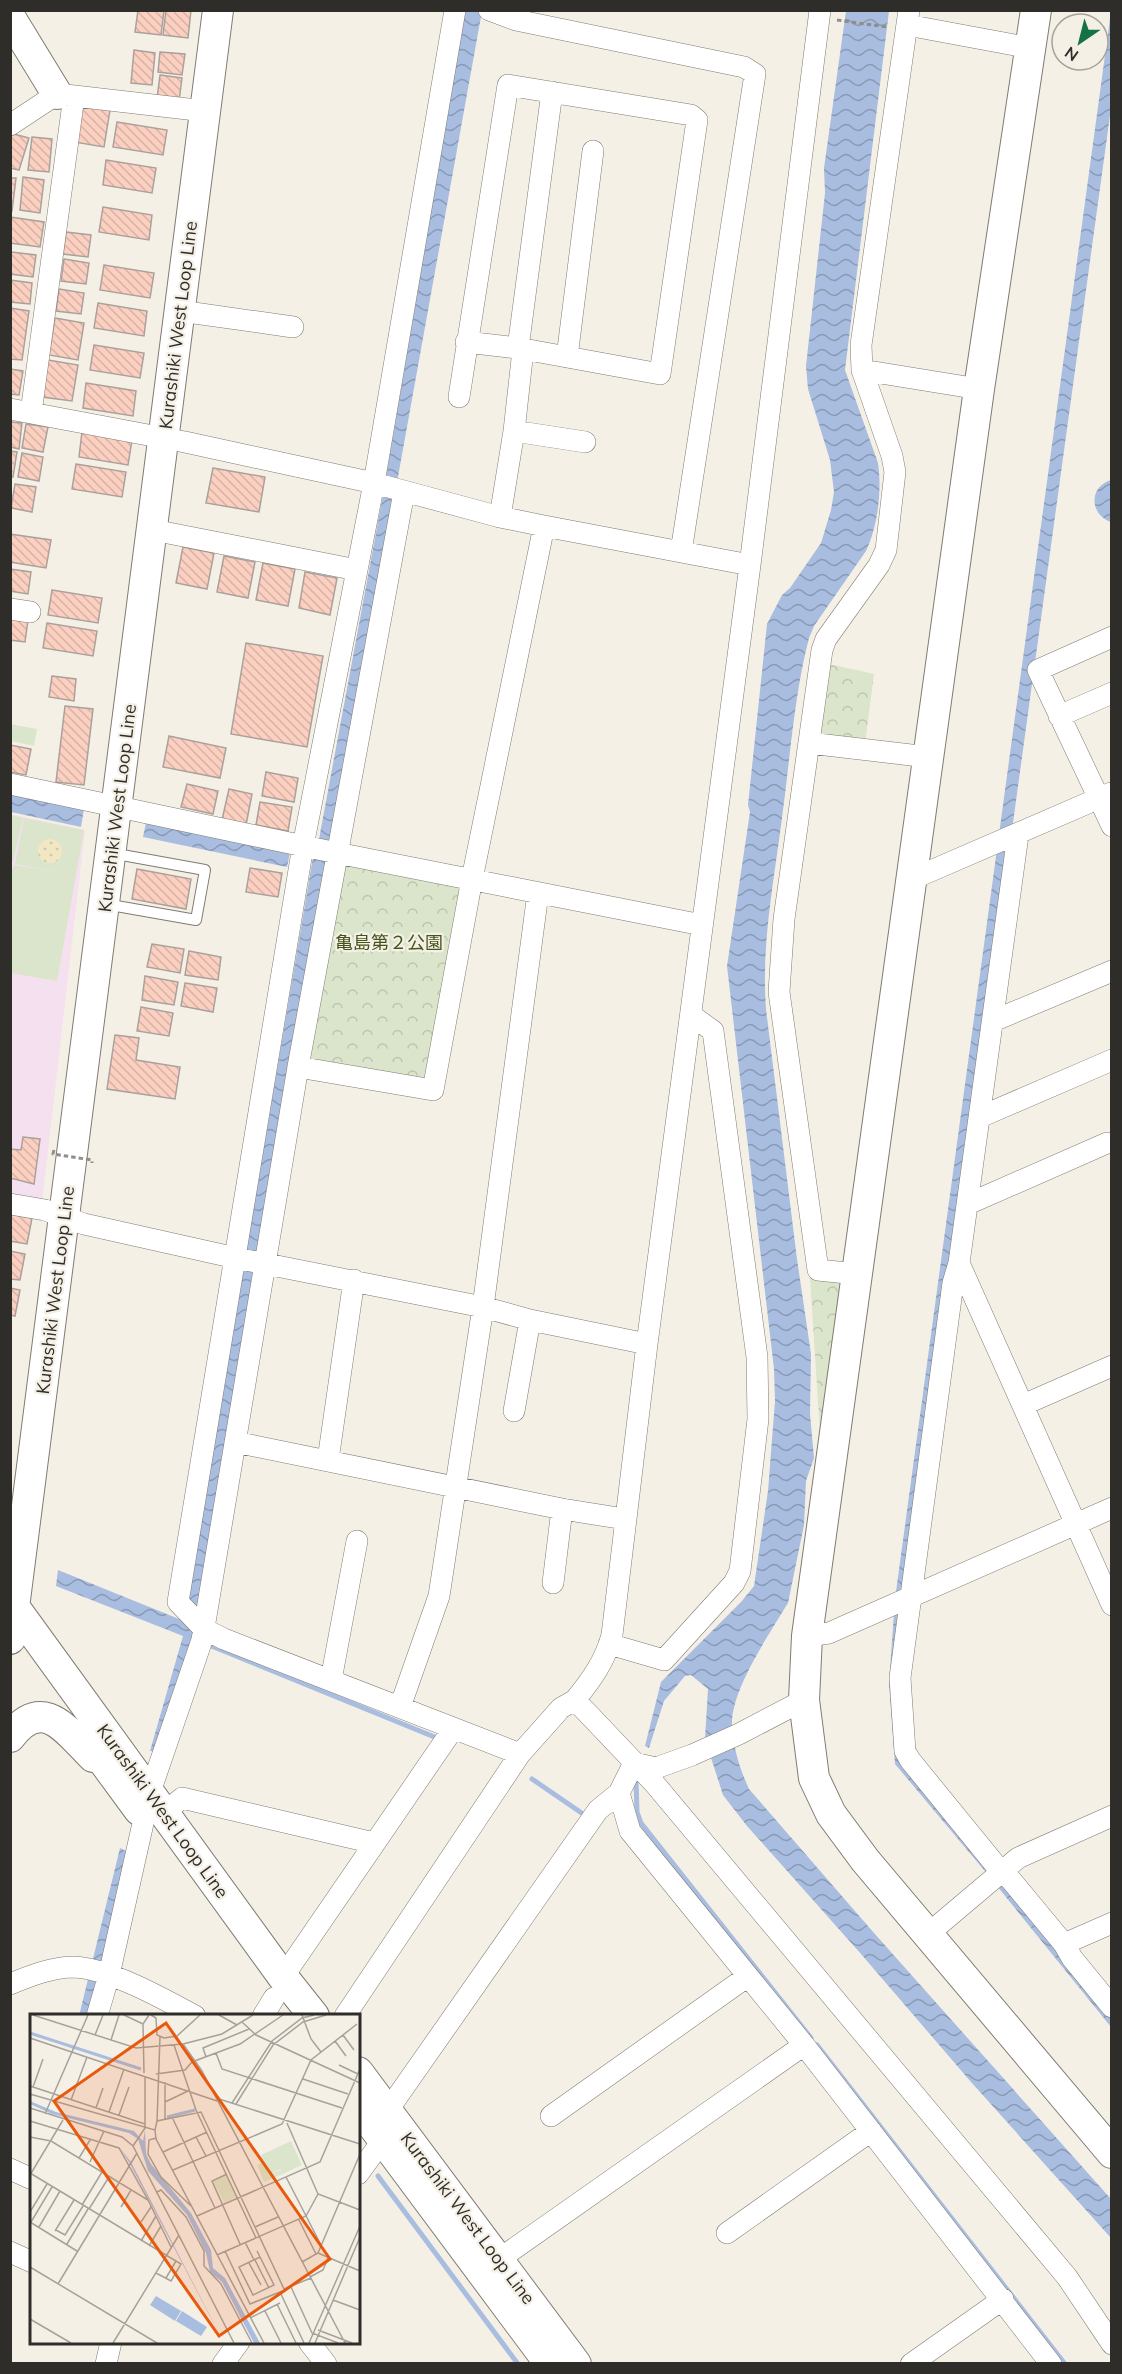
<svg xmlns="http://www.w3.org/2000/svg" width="1122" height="2374" viewBox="0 0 1122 2374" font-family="Mulish,'Noto Sans JP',sans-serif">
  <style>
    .education { fill: #f4e0ef }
    .green { fill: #dbe5cb }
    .sand { fill: url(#sand-dots) }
    .park { fill: url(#park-crowns) }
    .water { fill: url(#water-waves) }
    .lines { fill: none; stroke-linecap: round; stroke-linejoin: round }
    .stream { stroke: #a8bddf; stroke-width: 5 }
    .building { fill: url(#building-back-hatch); stroke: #aba09c; stroke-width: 1.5 }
    .lane-casing { stroke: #807b72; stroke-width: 12 }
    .street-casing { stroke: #807b72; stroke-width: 22 }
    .secondary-casing { stroke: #807b72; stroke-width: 32 }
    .path { stroke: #918d87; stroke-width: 3; stroke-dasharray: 4.5 3; stroke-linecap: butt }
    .lane { stroke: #fff; stroke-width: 10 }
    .street { stroke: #fff; stroke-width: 21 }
    .secondary { stroke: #fff; stroke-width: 30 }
    .path-bridge { stroke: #918d87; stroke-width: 3; stroke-dasharray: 4.5 3; stroke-linecap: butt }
    .labels { text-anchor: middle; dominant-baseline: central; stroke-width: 4.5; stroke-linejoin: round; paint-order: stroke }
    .street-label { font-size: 18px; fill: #2f2d2a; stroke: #f5f0e6 }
    .park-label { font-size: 18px; fill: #44551c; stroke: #f5f0e6 }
    .inset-river { fill: none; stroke: #a8bddf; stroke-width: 3 }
    .inset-road { fill: none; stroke: #a6a29b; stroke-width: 1.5 }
    .view { fill: #e8590c; fill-opacity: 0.15; stroke: #e8590c; stroke-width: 3 }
    .inset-edge { fill: none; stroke: #2f2d2a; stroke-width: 3 }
  </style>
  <defs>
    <pattern id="sand-dots" width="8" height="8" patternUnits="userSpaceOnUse" patternTransform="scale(1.5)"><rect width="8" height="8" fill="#f1e7c2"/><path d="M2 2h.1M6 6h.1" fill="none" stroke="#cfc6a7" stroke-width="1.8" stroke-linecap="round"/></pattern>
    <pattern id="park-crowns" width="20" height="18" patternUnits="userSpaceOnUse" patternTransform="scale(1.5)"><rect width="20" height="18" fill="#dbe5cb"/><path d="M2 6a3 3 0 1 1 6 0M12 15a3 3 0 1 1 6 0" fill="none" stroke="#bcc5ae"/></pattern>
    <pattern id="water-waves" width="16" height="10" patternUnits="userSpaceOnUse" patternTransform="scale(1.5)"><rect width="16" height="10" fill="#a8bddf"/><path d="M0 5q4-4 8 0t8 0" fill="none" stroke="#899ab5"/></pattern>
    <pattern id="building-back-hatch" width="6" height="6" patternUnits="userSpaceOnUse" patternTransform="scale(1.5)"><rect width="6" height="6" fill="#fbd0c0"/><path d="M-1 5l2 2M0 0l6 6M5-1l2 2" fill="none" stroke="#d7b3a5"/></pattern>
  </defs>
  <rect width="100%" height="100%" fill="#f5f0e6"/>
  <!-- education -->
  <path class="education" d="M10,814L85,830L42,1203L11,1197Z"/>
  <!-- green -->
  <path class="green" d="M10,724L37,729L34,746L11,741Z
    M11,815L23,818L13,862H11Z
    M24,818L84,830L57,981L11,973L10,877L14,865L64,873L15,864Z"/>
  <!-- sand -->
  <path class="sand" d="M38 851a12 12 0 1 1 24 0a12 12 0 1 1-24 0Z"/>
  <!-- park -->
  <path class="park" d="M829,664L874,674L865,744L827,738L819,730Z
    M346,863L454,884L463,891L431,1081L311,1060L306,1055Z
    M810,1278L837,1281L844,1291L822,1464Z"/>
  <!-- water -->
  <path class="water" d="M465,11H482L332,843L196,1633L157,1752L150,1751L183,1636L56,1586L58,1570L184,1621L313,857L319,839L383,495Z
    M846,11H889L845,370L878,463C882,490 878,526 866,551L814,626L809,638C794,696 790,759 782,818C774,881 761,945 766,1009L797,1259L811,1354L810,1414L814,1458L806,1481L804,1525L788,1603C770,1633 730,1691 732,1726C733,1748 740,1769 749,1789L874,1933L1111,2199V2238L971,2082L861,1954L747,1826L723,1795L705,1739L708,1689L691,1675L685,1676L664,1701L649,1748L645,1746L661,1682L742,1601L754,1586L768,1491L775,1401L774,1369L727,966L750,812L748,805L767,624L782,595L790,588L821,543L831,510L834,492L830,460L808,389L806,366L825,193L824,168Z
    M1111,11V108L1012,830L900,1744L1111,2012V2027L989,1876L895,1764L889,1683L895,1599Z
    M1111,480H1112L1111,522C1090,515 1088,487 1111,480Z
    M11,794L84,809L81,827L11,812Z
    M147,818L291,848L287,867L143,837Z
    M120,1848L130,1853L89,2015L79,2016Z"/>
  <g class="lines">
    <!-- stream -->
    <path class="stream" d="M209,1645L437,1738
      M532,1779L586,1816
      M636,1781L637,1812L641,1823L811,2038
      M817,2045L1065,2364
      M378,2176L518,2364"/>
  </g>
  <!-- building -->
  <path class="building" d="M138,10H164L161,35L135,32Z
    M166,10H191L188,38L163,35Z
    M134,50L155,53L152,85L131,83Z
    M160,52L185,54L182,75L158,72Z
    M160,75L182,78L179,101L157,99Z
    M80,106L110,110L104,147L74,142Z
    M117,122L167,130L163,155L113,147Z
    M10,133L29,138L19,170L10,168Z
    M32,137L52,139L49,172L28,170Z
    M106,160L156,168L152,193L103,185Z
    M23,177L44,180L40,213L20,210Z
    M10,178H16L12,211H10Z
    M103,207L152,215L149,240L99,232Z
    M10,217L44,222L40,247L10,243Z
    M66,232L91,235L88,257L63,254Z
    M11,252L36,255L33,277L10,274Z
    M64,259L89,263L86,284L61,281Z
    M104,265L154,273L150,298L100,290Z
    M10,280L32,283L30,304L10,302Z
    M59,289L84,293L81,314L56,311Z
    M98,303L147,311L144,336L94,328Z
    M10,308L29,311L22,360L10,359Z
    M55,318L84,323L78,360L49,355Z
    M94,345L144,353L140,378L90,370Z
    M48,360L78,365L72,401L42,397Z
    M10,369L23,371L19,395L10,394Z
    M86,383L136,391L133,416L83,408Z
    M10,422L22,423L19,449L10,447Z
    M26,424L48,427L43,452L22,448Z
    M82,432L132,440L128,465L79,457Z
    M10,451L17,452L13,477H10Z
    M22,453L43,457L39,481L18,477Z
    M76,464L126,472L122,497L72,489Z
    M213,468L265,477L259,512L206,503Z
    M15,484L36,487L32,512L11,508Z
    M10,534L51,540L46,568L10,562Z
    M183,547L214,553L207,589L176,583Z
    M224,556L255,562L248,598L217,592Z
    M263,563L295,569L288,606L256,600Z
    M10,569L31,572L28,594L10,591Z
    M305,572L337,578L330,615L299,608Z
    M52,590L102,598L98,623L48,615Z
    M10,618L28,620L25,642L10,640Z
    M47,623L97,631L93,656L43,648Z
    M246,643L323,656L307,747L231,734Z
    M52,676L76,679L74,701L49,697Z
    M65,706L93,709L84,785L56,782Z
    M169,736L226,748L220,778L163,767Z
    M10,745L31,749L26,775L10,772Z
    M266,772L298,778L294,802L262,796Z
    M187,784L218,791L213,814L181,807Z
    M229,789L252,794L246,825L222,820Z
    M260,802L292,807L288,831L256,825Z
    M250,868L282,873L278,897L246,892Z
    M137,869L191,879L186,909L132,899Z
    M152,944L184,949L180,973L147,967Z
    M189,951L221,957L218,980L185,975Z
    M145,976L178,982L174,1005L142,1000Z
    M185,983L217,988L213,1012L181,1006Z
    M141,1007L173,1013L169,1036L137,1031Z
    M115,1035L139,1038L136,1060L180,1067L175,1099L107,1089Z
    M23,1137L40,1139L34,1184L10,1178V1149L21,1150Z
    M10,1214L32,1218L27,1244L10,1241Z
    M10,1251L25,1254L20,1280L10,1279Z
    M10,1288L20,1290L15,1316L10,1315Z"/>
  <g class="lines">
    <defs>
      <path id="lane" d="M105,904L196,920L205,870L111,853"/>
      <path id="street" d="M455,10L374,483L303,846L178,1602L204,1629L224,1639L520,1754L561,1708L575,1700
        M489,10L516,20L744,67L755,74L681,552
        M820,10L750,565L647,1344L612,1635C605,1661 592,1679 575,1700L654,1783L1067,2277L1112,2344
        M907,25L1031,48
        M10,125L57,94L205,111
        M180,311L293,327
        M518,348L552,92
        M567,357L593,151
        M862,370L979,389
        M459,397L508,85L691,115L697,120L660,374L518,348L466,342
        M10,409L185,442L374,483L500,517L544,526L750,565
        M31,413L74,96
        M514,431L585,442
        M500,517L514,431L523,350
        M153,530L357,570
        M10,609L30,612
        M1112,637L1038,670L1112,826
        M1059,716L1112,693
        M809,743L928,757
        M10,784L337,853L702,925
        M1018,835L959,1263L1112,1605
        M910,880L1111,793
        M993,1021L1112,971
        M298,1067L433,1090L472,879L544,526
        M980,1117L1112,1060
        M10,1204L45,1210L84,1224L236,1258L483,1307L530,1320L647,1344
        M968,1204L1107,1143
        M959,1263L953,1283L900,1678L905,1751L910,1760L998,1868L1011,1880L1064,1944L1072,1958L1112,2007
        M857,1274L818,1270L779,992L784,919L822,650L826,639L879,565L886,550L895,472L892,456L862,370L861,345L909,10
        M1023,1405L1112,1366
        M514,1411L530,1320
        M235,1442L562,1509L625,1519
        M328,1460L354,1280
        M553,1583L562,1509
        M807,1636L829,1633L1112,1508
        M609,1644L664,1660L734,1583L740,1571L758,1419L757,1357L713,1031L691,1015
        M331,1680L357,1541
        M400,1707L439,1596L483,1307L538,893
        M619,1793L630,1831L804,2045L1051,2364
        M165,1812L182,1798L374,1843
        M928,1934L1018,1858L1112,1816
        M1064,1944L1112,1923
        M283,1977L453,1729
        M10,1984C30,1976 52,1967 74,1967C108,1968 164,1999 195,2016
        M97,2016L109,1975L150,1792L202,1640L298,1067L404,492
        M263,2016L274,1998
        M345,2016L520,1754
        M388,2110L598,1810L619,1793L634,1763L656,1768L692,1755L739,1734L804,1700
        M551,2116L748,1976
        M10,2169L32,2179
        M358,2174L383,2140
        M727,2233L871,2131
        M10,2252L32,2262
        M488,2267L804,2045
        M309,2342L326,2364
        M106,2364L111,2342
        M223,2364L239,2342
        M911,2364L1003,2299"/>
      <path id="secondary" d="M1036,10L979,389L807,1636L804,1700L814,1778L831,1814L865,1860L1112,2153
        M10,17L57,94
        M10,1601L283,1977L314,2016
        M10,1639L218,10
        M84,1735L139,1810
        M10,1737C43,1694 66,1730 93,1757
        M358,2072L576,2364
        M358,2106L550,2364"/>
    </defs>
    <!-- lane casing -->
    <use href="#lane" class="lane-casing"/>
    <!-- street casing -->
    <use href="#street" class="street-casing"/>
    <!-- secondary casing -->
    <use href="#secondary" class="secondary-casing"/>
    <!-- path -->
    <path class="path" d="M837,20L887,27"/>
    <!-- lane -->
    <use href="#lane" class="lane"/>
    <!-- street -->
    <use href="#street" class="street"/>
    <!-- secondary -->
    <use href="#secondary" class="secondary"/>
    <!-- path-bridge -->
    <path class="path-bridge" d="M54,1150L53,1154L92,1160V1163"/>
  </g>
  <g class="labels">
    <!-- street labels -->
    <g class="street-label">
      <text transform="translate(178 325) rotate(-83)">Kurashiki West Loop Line</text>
      <text transform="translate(117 808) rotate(-83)">Kurashiki West Loop Line</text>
      <text transform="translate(55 1290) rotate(-83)">Kurashiki West Loop Line</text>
      <text transform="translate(163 1811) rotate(54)">Kurashiki West Loop Line</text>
      <text transform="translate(468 2218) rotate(53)">Kurashiki West Loop Line</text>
    </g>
    <!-- park labels -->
    <g class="park-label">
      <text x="389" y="942">亀島第２公園</text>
    </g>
  </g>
  <!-- overview -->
  <g transform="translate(30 2014)">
    <rect width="330" height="330" fill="#f5f0e6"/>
    <path d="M234,148L239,160L250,156L253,160L234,168L227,151Z" fill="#dbe5cb"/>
    <path d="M261,127L272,151L253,160L250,155L239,160L231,141ZM196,161L206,183L194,189L183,167Z" fill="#dbe5cb"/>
    <path d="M0,87L26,98L104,117L113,127L115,116L116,140L121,150L161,199L181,236L183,254L195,264L230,329H224L192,268L180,258L176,239L157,201L118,157L108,125L99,119L22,100L0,90ZM89,133L101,148L194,329L99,148ZM126,282L151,297L145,307L120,291ZM152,297L177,313L171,322L146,307Z" fill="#a8bddf"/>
    <path class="inset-river" d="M0,19L111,55M137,103L165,96"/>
    <path class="inset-road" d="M3,1L106,34L153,30M94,1L113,10M121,1L126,4L127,21L134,24L147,22L170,1M189,1L207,11M223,1L192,20L153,30L172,57L315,329M272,1L281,25L291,38M212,8L226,21L330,69M65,21L73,1M313,21L324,36M0,24L187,87M81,26L89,1M305,27L316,42M144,31L166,96L226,224M186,39L192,55L312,94M176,43L173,34L219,15M309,51L328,60M114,59L113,10L119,1M126,60L155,56L162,48L210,30L253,1M273,65L318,80M135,68V105M0,72L115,110M3,73L13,45M0,80L125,116L126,125L234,329M186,84L330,130M41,86L57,43M135,88L158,77M202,89L242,27L272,4L284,1M206,90L243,31L273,8L296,1M0,94L92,123L103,132L204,329M66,94L73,74M79,98L94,55M15,100L58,1M89,101L99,73M142,103L185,194M0,107L89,134L118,186M127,107L130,23M257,109L288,180L330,196M125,116L127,107L171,98L254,275L281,264M0,123L21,127L118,186L141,233M166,123L176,142M126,124L119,126L118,140L131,163L161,192M103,132L115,114V63M133,138L177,118M49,144L60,126M60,148L74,117M143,156L252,110L281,46L327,10M0,159L151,250L141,267L126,259M197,160L182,167L210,230M0,161L33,106M256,163L291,231M127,178L131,176L156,203L174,237V252L191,270L222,329M52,191L72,158M91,193L101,176M59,195L79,163M0,198L17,170M167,202L290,148L330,55M269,206L286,240M0,208L47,237M1,208L22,173M111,208L121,193M9,213L30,177M225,213L248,203M26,216L35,221L53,192M25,217L44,186M111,227L126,202M215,228L224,246M37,230L58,195M119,232L131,212M195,237L220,290L255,276M227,237L244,271L223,281L209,253L230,243M288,239L330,257M187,241L276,202L288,180M225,246L239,274M272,248L288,239L330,140M219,249L231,271M0,253L127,329M280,263L293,256L298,244M136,264L146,247M28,270L107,139M261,273L282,319L308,329M250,278L274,329M303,286L330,296M247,290L266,329M235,297L251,329M220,304L250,289M0,305L41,329M288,316L322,329M83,329L149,221M279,329L330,212M285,329L330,223"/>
    <path class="view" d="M136,9L300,245L189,322L24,87Z"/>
    <rect width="330" height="330" class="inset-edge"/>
  </g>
  <!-- border -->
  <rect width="1122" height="2374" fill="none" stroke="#2f2d2a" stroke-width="24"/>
  <!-- north arrow -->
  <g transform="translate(1080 42) rotate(215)"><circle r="28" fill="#f5f0e6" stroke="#a6a29b" stroke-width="1.5"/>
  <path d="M0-4.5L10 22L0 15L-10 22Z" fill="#157146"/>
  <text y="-9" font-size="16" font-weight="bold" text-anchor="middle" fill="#2f2d2a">N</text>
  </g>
</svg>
